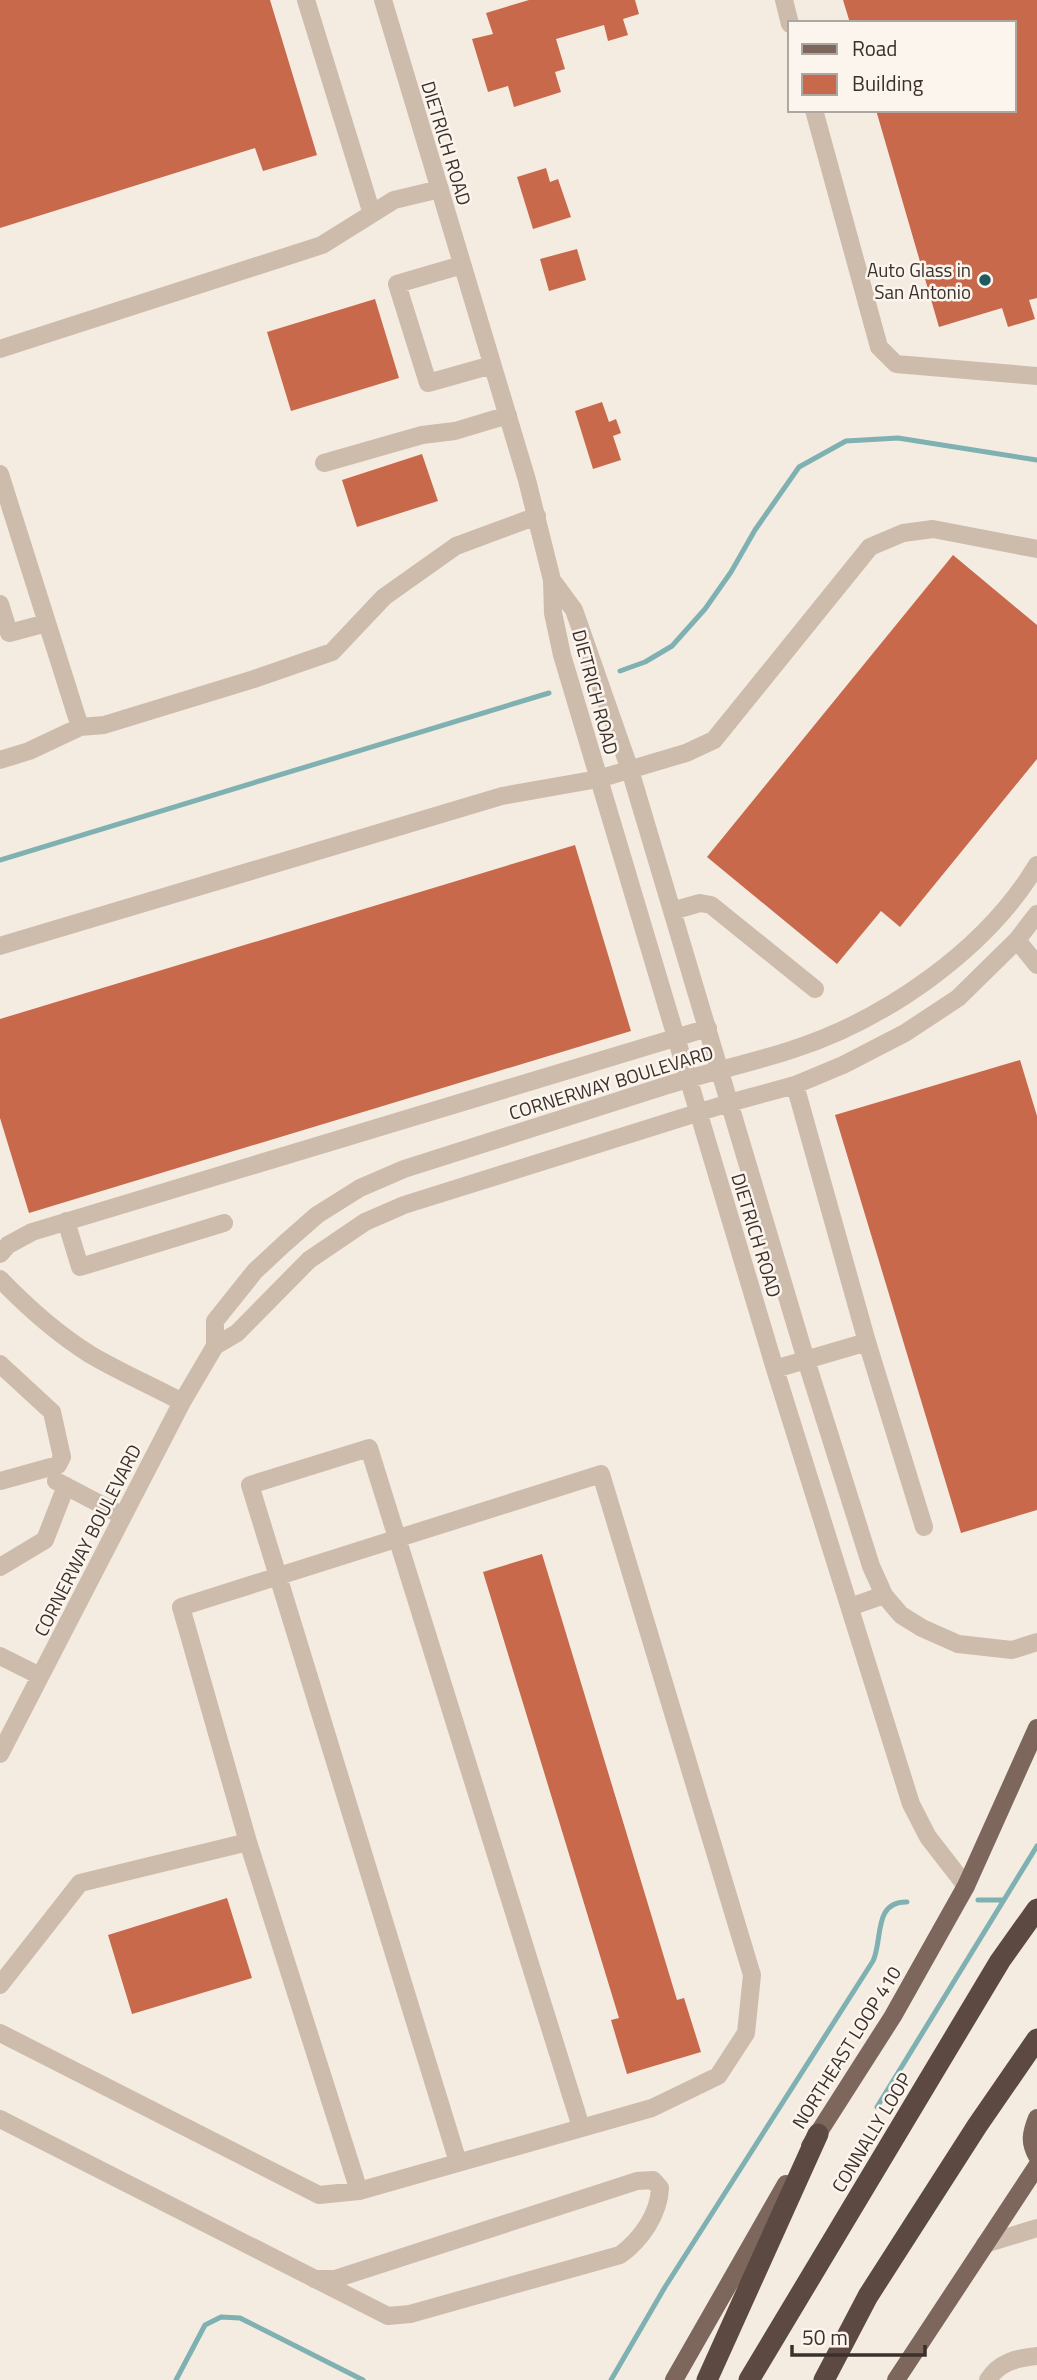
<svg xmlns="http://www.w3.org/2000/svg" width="1037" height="2380" viewBox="0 0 1037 2380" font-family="'Titillium Web',sans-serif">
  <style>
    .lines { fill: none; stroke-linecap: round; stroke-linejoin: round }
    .stream { stroke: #7fb0b2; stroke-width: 5 }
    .building { fill: #c8694b }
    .minor { stroke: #cdbbac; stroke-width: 18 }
    .major { stroke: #7d675c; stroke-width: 18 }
    .highway { stroke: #5c4a42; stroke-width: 21 }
    .poi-dot { fill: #1f5a5e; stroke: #fbf5ee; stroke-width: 2.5 }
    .labels { text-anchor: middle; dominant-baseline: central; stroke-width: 5; stroke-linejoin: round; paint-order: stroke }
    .street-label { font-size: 19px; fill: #3b302b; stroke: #fbf5ee }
    .poi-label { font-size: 19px; fill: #3b302b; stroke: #fbf5ee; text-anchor: end }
  </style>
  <rect width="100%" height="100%" fill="#f4ebe1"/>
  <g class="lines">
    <!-- stream -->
    <path class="stream" d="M620,671L645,662L672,646L705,609L731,572L755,530L799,467L846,441L898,438L1037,460
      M0,860L549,693
      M978,1900H1003
      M877,2107L1037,1846
      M176,2380L205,2325L221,2317L240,2318L363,2380
      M611,2380L665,2287L873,1961C883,1940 873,1901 907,1902"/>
  </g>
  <!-- building -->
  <path class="building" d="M0,0H270L317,155L263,171L255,148L0,228Z
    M529,0H635L639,14L623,19L628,35L608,41L604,25L556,39L565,69L555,72L561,92L514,107L508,86L488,92L472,39L493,34L486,13Z
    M843,0H1037V298L1029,300L1035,319L1008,327L1002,308L939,327L876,110H1014V23H850Z
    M546,168L550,182L558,179L571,217L533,229L517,177Z
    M577,249L586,280L549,291L540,259Z
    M375,299L399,378L291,411L267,332Z
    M602,402L609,422L616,419L621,433L613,436L621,460L593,469L575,411Z
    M422,454L438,501L357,527L342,480Z
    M953,555L1037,625V759L900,927L881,911L837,964L707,857Z
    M575,845L631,1031L29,1213L0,1118V1019Z
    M1020,1060L1037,1116V1510L961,1533L835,1115Z
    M542,1554L677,2000L684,1998L701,2052L627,2074L611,2020L619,2018L483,1572Z
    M227,1898L252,1978L132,2014L108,1935Z"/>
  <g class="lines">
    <!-- minor -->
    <path class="minor" d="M306,0L372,214
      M383,0L527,480L552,580L553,613L562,655L775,1369L911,1804L928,1837L966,1886
      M784,0L790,24
      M814,110L879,347L896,364L1037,376
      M462,265L397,284L428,383L492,365
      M0,349L322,245L394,200L440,189
      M324,463L422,435L455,431L508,415
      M0,474L80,727L104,725L254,679L332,652L384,597L456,546L537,516
      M552,580L574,610L630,770L806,1360L871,1566L884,1595L901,1615L922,1628L958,1644L1012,1650L1037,1642
      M0,604L9,633L47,623
      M0,760L29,751L80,727
      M672,911L700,903L711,905L815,989
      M1017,940L1037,965
      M0,946L502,796L598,779L686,753L714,740L870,547L903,533L933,529L1037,549
      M795,1085L867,1342L924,1527
      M66,1221L80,1267L224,1223
      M0,1254L8,1245L32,1232L708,1028
      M0,1279C28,1308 57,1334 91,1355C120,1372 152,1386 182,1402
      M215,1346V1321L255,1271L284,1244L317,1215L360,1188L404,1169C492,1141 580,1113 668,1085C709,1072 751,1063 791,1050C885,1020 986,950 1037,865
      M0,1364L52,1412L62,1457L58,1465L0,1481
      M775,1369L867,1342
      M56,1481L123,1516
      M0,1567L45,1540L66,1486
      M850,1607L884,1595
      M0,1656L40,1676
      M0,1754L182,1402L215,1346L237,1333L309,1260L365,1222L404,1205L729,1103L795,1085L843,1065L905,1033L958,998L1017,940L1037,914
      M248,1842L359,2191
      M0,1985L80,1883L248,1842L181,1607L601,1474L752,1975L746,2033L718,2076L652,2108L359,2191L319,2195L0,2033
      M0,2119L388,2316L410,2314L620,2255C641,2240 659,2214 660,2188L653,2180L637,2181L335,2279H314
      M458,2162L250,1485L369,1448L581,2127
      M985,2244L1037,2228
      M988,2380C999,2362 1017,2358 1037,2356"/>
    <!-- major -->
    <path class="major" d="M1037,2118C1031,2133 1029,2142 1037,2156
      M810,2146L893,2016L966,1886L1037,1728
      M674,2380L786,2184
      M896,2380L1037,2166"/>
    <!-- highway -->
    <path class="highway" d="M707,2380L818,2134
      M749,2380L1000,1961L1037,1909
      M824,2380L868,2296L977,2126L1037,2039"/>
  </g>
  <!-- markers -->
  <circle class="poi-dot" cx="985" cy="280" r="7"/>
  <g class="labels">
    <!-- street labels -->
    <g class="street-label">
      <text transform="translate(447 143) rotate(73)">DIETRICH ROAD</text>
      <text transform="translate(596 692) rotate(75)">DIETRICH ROAD</text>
      <text transform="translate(611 1082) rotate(-17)">CORNERWAY BOULEVARD</text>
      <text transform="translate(757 1235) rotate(73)">DIETRICH ROAD</text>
      <text transform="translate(87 1540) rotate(-63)">CORNERWAY BOULEVARD</text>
      <text transform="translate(846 2047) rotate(-58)">NORTHEAST LOOP 410</text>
      <text transform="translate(871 2132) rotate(-59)">CONNALLY LOOP</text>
    </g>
    <!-- poi labels -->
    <g class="poi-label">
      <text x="971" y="269">Auto Glass in<tspan x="971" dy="22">San Antonio</tspan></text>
    </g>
  </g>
  <!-- legend -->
  <rect x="788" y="21" width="228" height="91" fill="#fbf5ee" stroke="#aea6a0" stroke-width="2"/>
  <rect x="802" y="44" width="35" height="10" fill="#7d675c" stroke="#aea6a0" stroke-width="2"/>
  <text x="852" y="56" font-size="21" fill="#3b302b">Road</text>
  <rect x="802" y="74" width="35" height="21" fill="#c8694b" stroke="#aea6a0" stroke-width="2"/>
  <text x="852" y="91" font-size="21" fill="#3b302b">Building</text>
  <!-- scale -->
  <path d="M792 2345v10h133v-10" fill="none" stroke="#3b302b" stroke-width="3.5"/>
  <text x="802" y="2345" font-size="21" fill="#3b302b" stroke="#fbf5ee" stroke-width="5" paint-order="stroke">50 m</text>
</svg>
